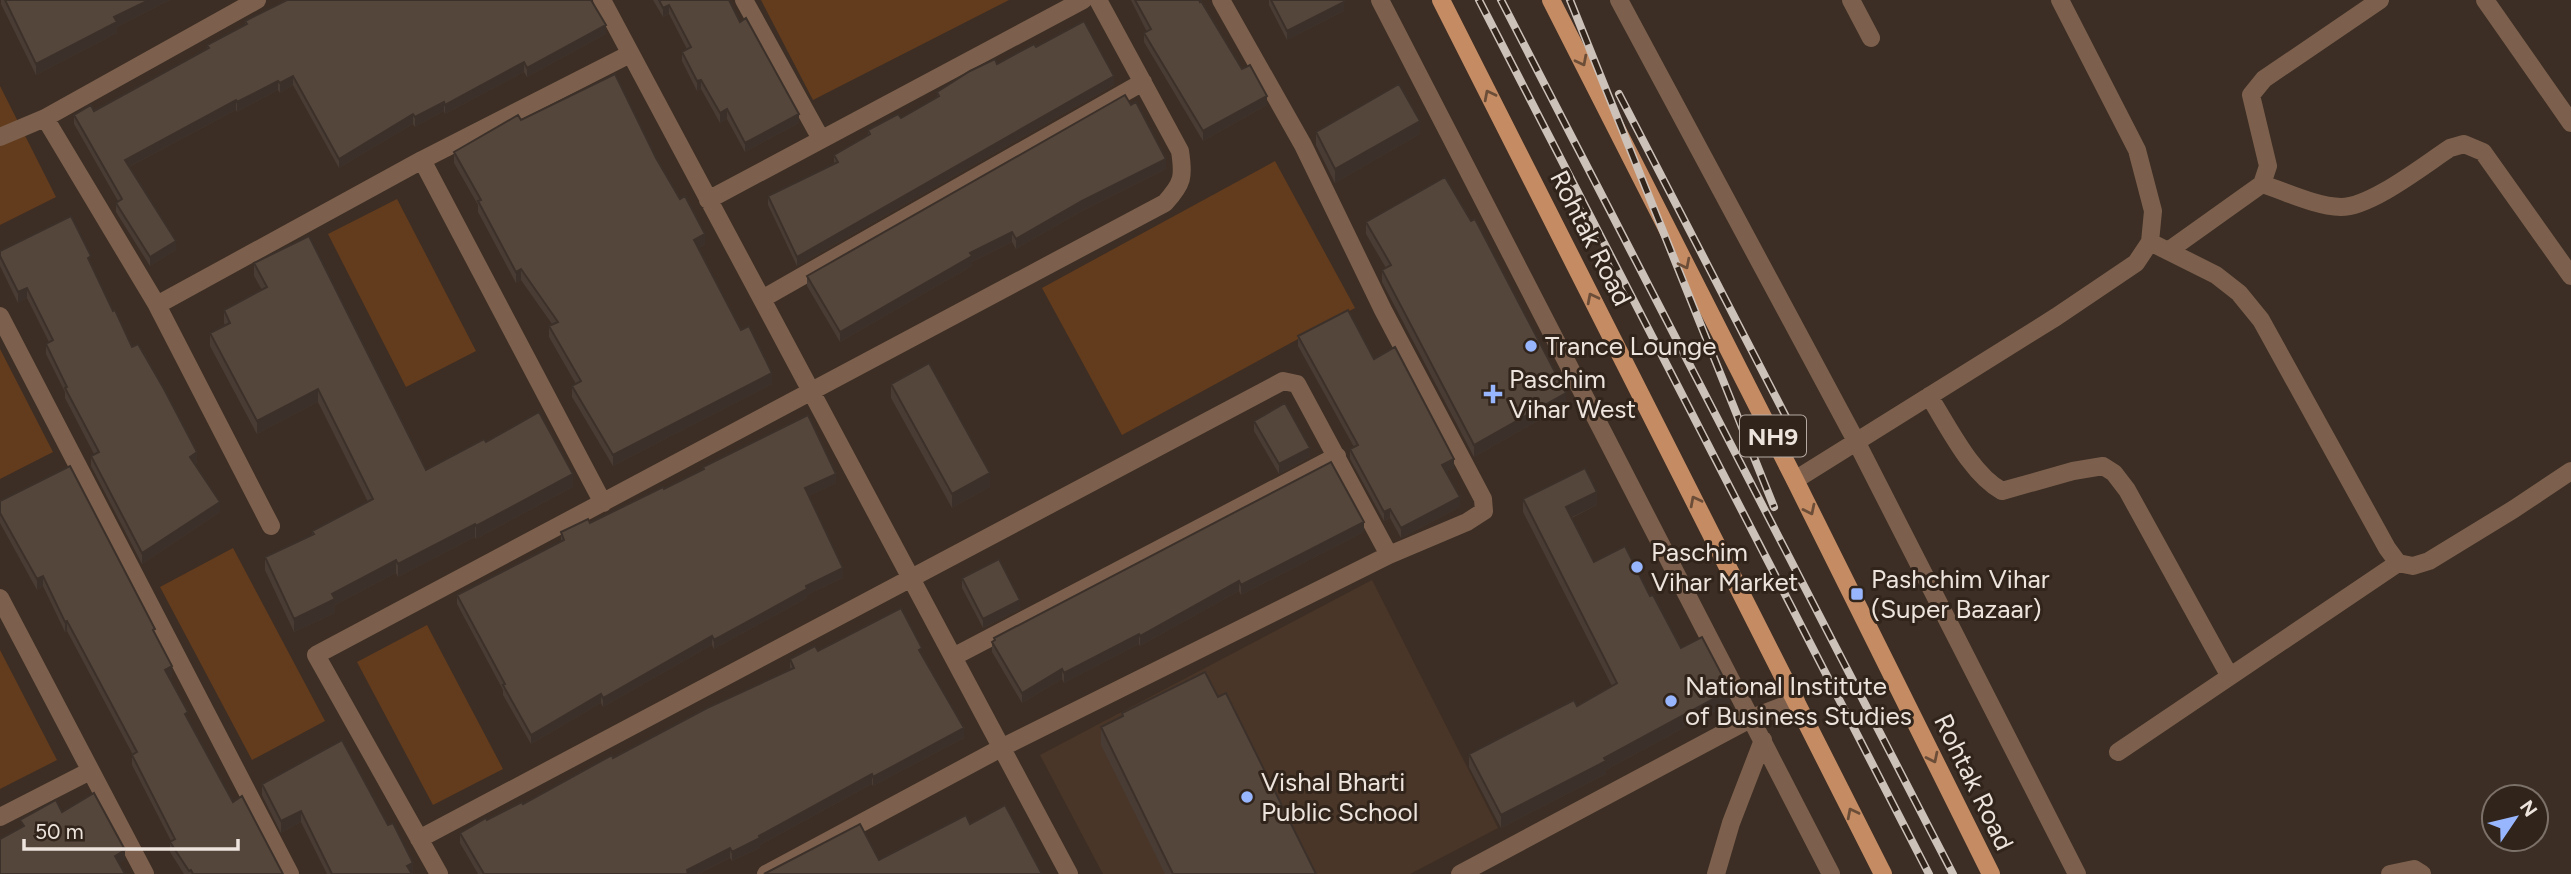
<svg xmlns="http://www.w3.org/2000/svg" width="2571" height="874" viewBox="0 0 2571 874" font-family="Figtree,sans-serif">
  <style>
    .built { fill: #4a3628 }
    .green { fill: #633b1d }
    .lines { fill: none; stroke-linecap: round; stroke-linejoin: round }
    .minor { stroke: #7c604d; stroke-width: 18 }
    .major { stroke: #c58c64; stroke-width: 18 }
    .rail-casing { stroke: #ccc2ba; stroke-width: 8 }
    .rail { stroke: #31241b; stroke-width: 5; stroke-dasharray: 16; stroke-linecap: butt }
    .wall { fill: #493c34 }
    .shaded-wall { fill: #3c312a }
    .building { fill: #55463c; stroke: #3c312a; stroke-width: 2 }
    .oneway { stroke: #6c4e38 }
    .poi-dot { fill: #97b6fd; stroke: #31241b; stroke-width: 2.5 }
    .labels { text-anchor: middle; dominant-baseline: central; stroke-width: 6; stroke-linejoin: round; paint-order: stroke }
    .shield { fill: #31241b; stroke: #b5aaa3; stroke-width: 2 }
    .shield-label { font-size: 24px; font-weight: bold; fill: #ede4dd }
    .street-label { font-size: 26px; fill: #ede4dd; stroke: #31241b }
    .poi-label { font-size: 26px; fill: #ede4dd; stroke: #31241b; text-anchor: start }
  </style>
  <rect width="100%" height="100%" fill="#3c2e24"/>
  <!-- built -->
  <path class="built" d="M1372,580L1498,828L1410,874H1103L1040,755Z"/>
  <!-- green -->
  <path class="green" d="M761,0H1009L813,100Z
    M0,86L56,197L0,225Z
    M1275,161L1355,308L1122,435L1042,288Z
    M397,199L476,351L406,387L328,234Z
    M0,349L53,452L0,479Z
    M233,548L325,721L252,760L160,587Z
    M427,625L503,769L433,805L357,662Z
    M0,650L57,760L0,789Z"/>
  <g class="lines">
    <!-- minor -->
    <path class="minor" d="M602,0L1069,874
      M744,0L821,139
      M1221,0L1303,145L1383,310L1483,499L1484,511L1467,522L1389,555
      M1380,0L1831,874
      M1619,0L1856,441L2077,874
      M1851,0L1871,38
      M2485,0L2571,123
      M45,118L157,305L271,526
      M0,137L45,118L257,0
      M422,160L603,503
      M2262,184C2287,192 2315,206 2341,207C2371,207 2424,165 2450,148L2464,144L2483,152L2571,276
      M708,200L1083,0
      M2150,242L2216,275L2239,293L2261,320L2387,548L2398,563L2413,566L2429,561L2514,509L2571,471
      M2168,251L2262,184L2268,166L2251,95L2264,79L2380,0
      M762,299L1143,82
      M157,305L422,160L630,54
      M0,316L290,874
      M1929,396C1948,426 1971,474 2002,491L2073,471L2103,466L2114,473L2127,490L2229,675
      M1795,480L2056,317L2136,263L2150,242L2153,211L2137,150L2060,0
      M0,598L145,874
      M953,657L1337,456
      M2118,752L2398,563
      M0,817L90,771
      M419,839L1283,381L1297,384L1389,555L1001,748L766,874
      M439,874L316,655L1165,203C1183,183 1184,177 1180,151L1098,0
      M1460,874L1752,718L1796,701
      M1716,874L1731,823L1763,740
      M2390,874L2414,869L2422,874"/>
    <!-- major -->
    <path class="major" d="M1441,0L1883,874
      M1551,0L1795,480L1991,874"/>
    <defs>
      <path id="rail" d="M1479,0L1929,874
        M1501,0L1953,874
        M1570,0L1774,507
        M1619,94L1796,436"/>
    </defs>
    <!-- rail casing -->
    <use href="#rail" class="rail-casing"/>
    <!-- rail -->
    <use href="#rail" class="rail"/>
  </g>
  <!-- wall -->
  <path class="wall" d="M1,0H170L117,27V33L36,75L1,4Z
    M653,0H729L740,22L799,123L745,152L727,119L720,123L701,89L697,91L682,61V52L687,49L669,14L663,17Z
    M1131,0H1199L1242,69L1267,105L1203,141L1144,42V33L1147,32Z
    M1269,0H1344V11L1287,40L1269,5Z
    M245,21L606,34L527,77L524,72L445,114L444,111L415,127L413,124L339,168L293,85L280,93L278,90L237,112L236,110L129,167L176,250L150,266L116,212V203L118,201L74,124V115L94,111L207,49V45L245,25Z
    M1036,47L1114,85L797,266L768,205V196L834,164V155L868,135V130L901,118L937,97V92L997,64Z
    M521,120L656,158L705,245L699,248L741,330L772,384L613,466L572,397V386L576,384L549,337V326L552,324L521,280L516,283L478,212V205L454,163V152Z
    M1316,132L1420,134L1335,183L1316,145Z
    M1166,169L1082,211L1016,249L1012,242L972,262V266L840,342L807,286V276Z
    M1471,221L1566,405L1474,457L1382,282V270L1386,268L1366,234V222Z
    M0,251L91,264L113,311L197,462L195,464L220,512L142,564L91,466V456L94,454L65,398V392L46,354V344L49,342L27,298L18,303L0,266Z
    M254,263L426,470L486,442L573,487L476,539L475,537L398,577L396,573L335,605V613L294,632L265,570V557L312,535V531L368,502L318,402L257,434L210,346V333L225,325L224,323V310L262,290L254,276Z
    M1298,336L1374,359L1454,468L1446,472L1460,507L1401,538L1390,518L1384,521L1350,459V449L1354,447L1298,346Z
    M891,384L990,487L952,508L891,398Z
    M1254,421L1310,457L1279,474L1254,431Z
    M703,467L836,483L809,496L843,578L807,595V598L714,649L712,645L603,707L601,703L531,744L503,695V690L457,604V595L561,541V532L590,523L664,489L703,470Z
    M1523,499L1597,505L1572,518L1594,562L1650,596L1681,648L1730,703L1606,770V774L1501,828L1469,767V754L1577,706L1612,686L1523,512Z
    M0,501L155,634L172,676L169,678L188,721L233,802L283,874H184L170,852V842L171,841L132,765V755H133L67,631L65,632L43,586L37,590L0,523Z
    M1364,532L1241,595L1239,591L1140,646L1139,644L1064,683L1062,679L1022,703L992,652V642L994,641V638Z
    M962,578L1020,609L983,628L962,588Z
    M818,651L922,654L964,738L873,786L872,784L760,845V848L732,861L730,858L698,874H478L460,843V833L523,804L790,670V659Z
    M1218,697L1316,874H1165L1101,745V727L1122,717V713Z
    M262,784L413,874H327L301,822L281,833L262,795Z"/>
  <!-- shaded-wall -->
  <path class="shaded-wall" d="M149,0H170L117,27V33L36,75V64L114,17Z
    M1344,2V11L1287,40V31Z
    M669,5V14L663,17V8Z
    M606,25V34L527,77V68Z
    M524,62V72L445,114V105Z
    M293,76V85L280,93V83Z
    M1114,76V85L797,266V257Z
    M701,80V89L697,91V81Z
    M278,81V90L237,112V102Z
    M1267,96V105L1203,141V131Z
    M236,100V110L125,169V160Z
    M444,102V111L415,127V117Z
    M727,109V119L720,123V113Z
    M413,114V124L339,168V159Z
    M799,114V123L745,152V143Z
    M1420,121V134L1335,183V169Z
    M1166,159V169L1082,211L1016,249V239L1082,201Z
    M1012,232V242L972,262V266L840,342V332L970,253Z
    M705,234V245L694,251V240Z
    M176,241V250L150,266V257Z
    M521,269V280L516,283V272Z
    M27,288V298L18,303V292Z
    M772,373V384L613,466V455Z
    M318,389V402L257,434V421Z
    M1566,393V405L1474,457V445Z
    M1310,448V457L1279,474V464Z
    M197,452V462L190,467V457Z
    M1454,459V468L1442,475V465Z
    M990,473V487L952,508V494Z
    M573,474V487L476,539V526Z
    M836,474V483L805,498V488Z
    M1597,492V505L1566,520V507Z
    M1460,497V507L1401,538V528Z
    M220,502V512L142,564V553Z
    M1390,509V518L1384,521V512Z
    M1364,522V532L1241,595V585Z
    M475,524V537L398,577V564Z
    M396,560V573L335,605V613L294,632V619L332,594Z
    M843,568V578L807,595V598L714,649V640L806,586Z
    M43,576V586L37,590V579Z
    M1239,581V591L1140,646V636Z
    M1020,600V609L983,628V619Z
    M67,621V631L65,632V622Z
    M1139,634V644L1064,683V673Z
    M712,636V645L603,707V698Z
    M172,666V676L165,680V670Z
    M1062,669V679L1022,703V693Z
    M1730,690V703L1606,770V774L1501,828V815Z
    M601,694V703L531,744V735Z
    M964,728V738L873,786V777Z
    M872,774V784L760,845V848L732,861V852Z
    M301,811V822L281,833V821Z
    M730,848V858L698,874H686L687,870Z
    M125,850V860L115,865V856Z
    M413,863V874H407V866Z"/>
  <!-- building -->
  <path class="building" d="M5,0H149L114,17L117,22L36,64Z
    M287,0H591L606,25L527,68L524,62L445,105L444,102L415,117L413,114L339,159L293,76L280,83L278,81L237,102L236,100L125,160L176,241L150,257L116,203L122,199L74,115L91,105L94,111L209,48L207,45L247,24L245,21Z
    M659,0H729L740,22L746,18L799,114L745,143L727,109L720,113L701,80L697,81L682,52L691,47L669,5L663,8Z
    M1135,0H1199L1200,2L1201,1L1242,69L1250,65L1267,96L1203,131L1144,33L1151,29Z
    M1271,0H1344V2L1287,31Z
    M1084,21L1114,76L797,257L768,196L838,162L834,155L870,134L868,130L898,114L901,118L939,96L937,92L970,71L995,59L997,64L1034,44L1036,47Z
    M615,74L656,158L680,199L685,196L705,234L694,240L741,330L749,326L772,373L613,455L572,386L581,381L549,326L558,322L521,269L516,272L478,201L481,200L454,152L518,115L521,120Z
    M1399,84L1420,121L1335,169L1316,132Z
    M1125,95L1131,105L1136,102L1166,159L1082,201L1016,239L1012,232L970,253L972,256L840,332L807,276Z
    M1445,177L1471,221L1475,219L1566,393L1474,445L1382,270L1391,265L1366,222Z
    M71,216L91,256L88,258L113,311L115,310L132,347L138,344L164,389L197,452L190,457L220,502L142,553L91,456L99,452L65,388L67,387L46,344L53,340L27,288L18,292L0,256V251Z
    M309,236L426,470L484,439L486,442L539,412L573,474L476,526L475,524L398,564L396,560L332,594L335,599L294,619L265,557L314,534L312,531L373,499L318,389L257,421L210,333L230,323L224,310L267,287L254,263Z
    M1348,310L1374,359L1395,347L1454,459L1442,465L1460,497L1401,528L1390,509L1384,512L1350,449L1358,445L1298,336Z
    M929,363L990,473L952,494L891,384Z
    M1285,403L1310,448L1279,464L1254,421Z
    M808,415L836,474L805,488L843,568L806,586L807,589L714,640L712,636L603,698L601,694L531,735L503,685L505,684L457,595L564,540L561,532L588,519L590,523L663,487L664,489L704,469L703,467Z
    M1331,462L1364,522L1241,585L1239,581L1140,636L1139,634L1064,673L1062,669L1022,693L992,642L995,640L994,638Z
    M70,466L155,629L153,630L172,666L165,670L188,712L185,714L233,802L242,796L283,874H193L191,870L189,871L170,842L175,839L132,755L137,752L67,621L65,622L43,576L37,579L0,513V501Z
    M1585,468L1597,492L1566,507L1594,562L1625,546L1650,596L1653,595L1681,648L1702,637L1730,690L1604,758L1606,761L1501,815L1469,754L1574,700L1577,706L1617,683L1523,499Z
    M999,559L1020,600L983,619L962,578Z
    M901,608L922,648L919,650L964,728L873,777L872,774L759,836L760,838L732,852L730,848L687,870L688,873L686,874H484L460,833L486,818L487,820L522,802L523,804L612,755L613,758L707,708L794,668L790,659L815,646L818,651Z
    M1205,672L1218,697L1226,693L1316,874H1173L1101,727L1123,716L1122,713Z
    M342,740L388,825L393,823L413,863L407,866L412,874H332L301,811L281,821L262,784Z
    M94,793L125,850L115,856L125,874H0V839L24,826L20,820L56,800L62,812Z
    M1005,805L1042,874H764L860,824L879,860L966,815L970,824Z"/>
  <!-- one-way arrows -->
  <defs><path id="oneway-chevron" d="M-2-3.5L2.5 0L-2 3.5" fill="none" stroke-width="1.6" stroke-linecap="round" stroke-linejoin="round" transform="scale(1.75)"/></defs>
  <g class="oneway">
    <use href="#oneway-chevron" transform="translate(1582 61) rotate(63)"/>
    <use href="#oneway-chevron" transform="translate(1489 95) rotate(-117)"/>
    <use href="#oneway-chevron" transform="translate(1685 264) rotate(63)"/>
    <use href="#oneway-chevron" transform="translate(1592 298) rotate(-117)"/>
    <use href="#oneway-chevron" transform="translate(1695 501) rotate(-117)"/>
    <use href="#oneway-chevron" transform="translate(1810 510) rotate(64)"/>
    <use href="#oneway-chevron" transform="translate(1933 758) rotate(64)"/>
    <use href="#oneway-chevron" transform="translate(1852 813) rotate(-117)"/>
  </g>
  <!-- markers -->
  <g class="poi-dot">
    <circle cx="1531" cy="346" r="7"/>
    <path d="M1489.5 383.5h7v7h7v7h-7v7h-7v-7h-7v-7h7z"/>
    <circle cx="1637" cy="567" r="7"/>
    <rect x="1850" y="587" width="14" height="14" rx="3.5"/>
    <circle cx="1671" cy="701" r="7"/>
    <circle cx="1247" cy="797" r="7"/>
  </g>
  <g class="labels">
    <!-- shield labels -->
    <rect class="shield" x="1740" y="415.5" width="66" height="41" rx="5"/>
    <g class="shield-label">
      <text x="1773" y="436">NH9</text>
    </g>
    <!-- street labels -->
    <g class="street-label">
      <text transform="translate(1591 238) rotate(63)">Rohtak Road</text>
      <text transform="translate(1974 782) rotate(64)">Rohtak Road</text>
    </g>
    <!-- poi labels -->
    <g class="poi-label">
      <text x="1545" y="346">Trance Lounge</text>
      <text x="1509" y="379">Paschim<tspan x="1509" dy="30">Vihar West</tspan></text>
      <text x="1651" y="552">Paschim<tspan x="1651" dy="30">Vihar Market</tspan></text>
      <text x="1871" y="579">Pashchim Vihar<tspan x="1871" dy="30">(Super Bazaar)</tspan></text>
      <text x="1685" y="686">National Institute<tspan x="1685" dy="30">of Business Studies</tspan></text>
      <text x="1261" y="782">Vishal Bharti<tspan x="1261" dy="30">Public School</tspan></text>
    </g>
  </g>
  <!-- north arrow -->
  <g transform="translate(2515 818) rotate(55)"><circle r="33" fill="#31241b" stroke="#7c7169" stroke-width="2"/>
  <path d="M0-5L12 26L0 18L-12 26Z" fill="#97b6fd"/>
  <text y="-10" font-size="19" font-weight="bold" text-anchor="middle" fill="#ede4dd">N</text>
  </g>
  <!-- scale -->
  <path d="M24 839v10h214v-10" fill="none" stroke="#ede4dd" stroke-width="3.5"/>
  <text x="35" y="839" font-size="21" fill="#ede4dd" stroke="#31241b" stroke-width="5" paint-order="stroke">50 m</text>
</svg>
